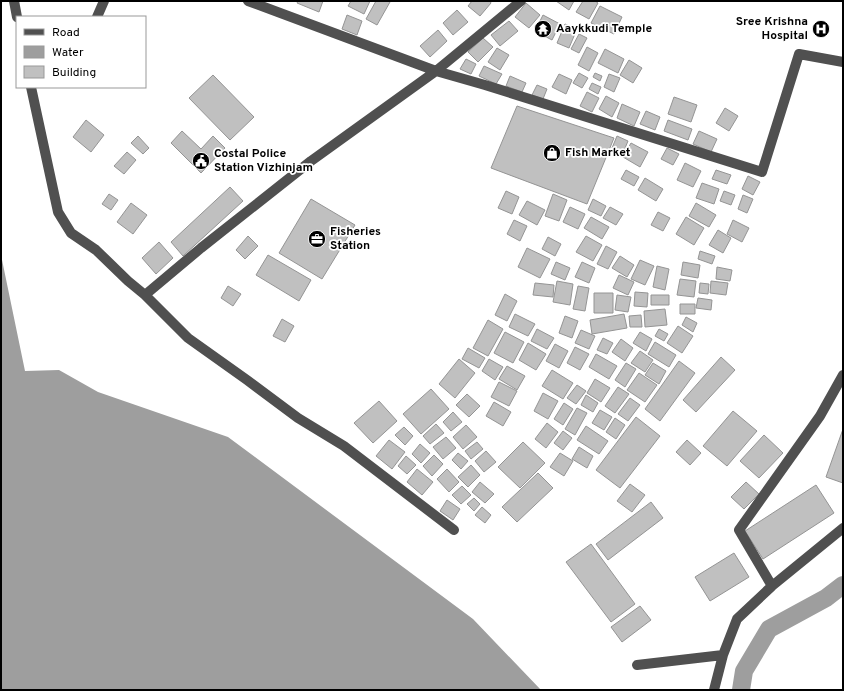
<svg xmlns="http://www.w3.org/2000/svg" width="844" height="691" viewBox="0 0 844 691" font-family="Overpass,sans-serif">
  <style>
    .water { fill: #9e9e9e }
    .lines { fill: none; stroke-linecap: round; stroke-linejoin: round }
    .canal { stroke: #9e9e9e; stroke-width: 18 }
    .building { fill: #c0c0c0; stroke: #949494 }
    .minor { stroke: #505050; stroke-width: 10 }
    .labels { text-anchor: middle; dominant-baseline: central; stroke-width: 3.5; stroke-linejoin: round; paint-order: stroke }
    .poi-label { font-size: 12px; font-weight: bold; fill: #000; stroke: #fff; text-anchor: start }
  </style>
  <rect width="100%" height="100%" fill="#fff"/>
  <!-- water -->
  <path class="water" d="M1,255L25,371L59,370L98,392L228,437L473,619L541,690H1Z"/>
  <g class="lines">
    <!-- canal -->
    <path class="canal" d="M741,690L744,671L769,629L826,598L843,585"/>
  </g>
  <!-- building -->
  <path class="building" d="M298,1H323L319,12L297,3Z
    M351,1H370L364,14L348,6Z
    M376,1H388L390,2L377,25L366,19Z
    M472,1H490L491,3L480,16L468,6Z
    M556,1H574L569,10Z
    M583,1H595L598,3L589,19L576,12Z
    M526,3L540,15L529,28L515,17Z
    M600,6L622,17L614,34L591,23Z
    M457,10L468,22L453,35L443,23Z
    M347,15L362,21L357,35L342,29Z
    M543,15L560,24L552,40L535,31Z
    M509,21L518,31L500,46L491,35Z
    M565,24L577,29L569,48L557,43Z
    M438,30L447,41L430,57L420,46Z
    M579,34L587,38L579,53L571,49Z
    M483,38L493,47L478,62L468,52Z
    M587,47L598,53L589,71L578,65Z
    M497,48L509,55L500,70L488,62Z
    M605,49L624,59L618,73L598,63Z
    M466,59L476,64L471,74L460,69Z
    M629,60L642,68L633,83L620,75Z
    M484,66L502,74L496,84L479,76Z
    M579,73L588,78L582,88L573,83Z
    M595,73L602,76L600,81L593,77Z
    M559,74L572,80L566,94L552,87Z
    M609,74L620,78L614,92L604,87Z
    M213,75L254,117L230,140L189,98Z
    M510,76L526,83L522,92L506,86Z
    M592,83L601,87L598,94L589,89Z
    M537,85L547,89L543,99L532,95Z
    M587,92L599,98L592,112L580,106Z
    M606,96L619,103L612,117L599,109Z
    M674,97L697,105L691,122L668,114Z
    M622,104L640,112L634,126L617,118Z
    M517,106L614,138L587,204L491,168Z
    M725,108L738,116L729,131L716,123Z
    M646,111L660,117L655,130L640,124Z
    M86,120L104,135L91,152L73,137Z
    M668,120L692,129L688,140L664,131Z
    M182,131L201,149L213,136L225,148L201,173L171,143Z
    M699,131L717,139L711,152L693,144Z
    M138,136L149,148L143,154L131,143Z
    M617,136L628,141L623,153L612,148Z
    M631,143L648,152L640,167L623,157Z
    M667,148L679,154L673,165L661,159Z
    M127,152L136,160L124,174L114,166Z
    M685,163L701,171L693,187L677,180Z
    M626,170L639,177L634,186L621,179Z
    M716,170L731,175L727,184L712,179Z
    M748,176L760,182L753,195L742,189Z
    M645,178L663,189L656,201L638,190Z
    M702,183L719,189L714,204L696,198Z
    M230,187L243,201L183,256L171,242Z
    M506,191L519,197L512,214L498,208Z
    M724,191L735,195L731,205L720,201Z
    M109,194L118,200L111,210L102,204Z
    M553,194L567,200L559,221L545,216Z
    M743,195L753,199L747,213L738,209Z
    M311,199L355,225L322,279L279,253Z
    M593,199L606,206L601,216L588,210Z
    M527,201L545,210L537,225L519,215Z
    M131,203L147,215L133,234L117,222Z
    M696,203L716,215L709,227L689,216Z
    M570,207L585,214L578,229L563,222Z
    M610,207L623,214L616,225L603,218Z
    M658,212L670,218L663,231L651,225Z
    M591,217L609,227L602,239L584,228Z
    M686,217L704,228L694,245L676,234Z
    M514,220L527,226L520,241L507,234Z
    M733,220L749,228L742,242L727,234Z
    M718,230L731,238L723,253L709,245Z
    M248,236L258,246L245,259L236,250Z
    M586,236L602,245L593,261L576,252Z
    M548,237L561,244L555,256L542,249Z
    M159,242L173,258L156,274L142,258Z
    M606,246L617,252L608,269L597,264Z
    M527,248L550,259L540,278L518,267Z
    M700,251L715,256L712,264L698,259Z
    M268,255L311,280L299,301L256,275Z
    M620,256L634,265L627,277L612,268Z
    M640,260L654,266L645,285L631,279Z
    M556,262L570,268L565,280L551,274Z
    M582,262L595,268L589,283L575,277Z
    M683,262L700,265L698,278L681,275Z
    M657,266L669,269L665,290L653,287Z
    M717,267L732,270L730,281L716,279Z
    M619,275L634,282L628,295L613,288Z
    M680,279L696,281L694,297L677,295Z
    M557,281L573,284L570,305L553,302Z
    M711,281L728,283L726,295L710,293Z
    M535,283L554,285L553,297L533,295Z
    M700,283L709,284L708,294L699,293Z
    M228,286L241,294L233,306L221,298Z
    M578,286L589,288L585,311L573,309Z
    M635,292L648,293L647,307L634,306Z
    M594,293H613V313H594Z
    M505,294L517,301L507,321L495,315Z
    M617,295L631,297L628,312L615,310Z
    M651,295H669V305H651Z
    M698,298L712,300L711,310L696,308Z
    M680,304H695V314H680Z
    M665,309L667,325L645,327L644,311Z
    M515,314L535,324L528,336L509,327Z
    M624,314L627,328L592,334L590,320Z
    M641,315L642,327H630L629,316Z
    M565,316L578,321L572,338L559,333Z
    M686,317L697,323L693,332L682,325Z
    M282,319L294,326L285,342L273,336Z
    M488,320L503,329L488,356L473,348Z
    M678,326L693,336L682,353L667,343Z
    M537,329L554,338L547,349L531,341Z
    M659,329L668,334L664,341L655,336Z
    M581,330L595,336L589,349L575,343Z
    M505,332L524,342L513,363L494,353Z
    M640,332L652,339L646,351L633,343Z
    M603,338L613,343L607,354L597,350Z
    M621,339L633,348L625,361L612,352Z
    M655,342L676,355L669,367L648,354Z
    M528,343L546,354L536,370L519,360Z
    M555,344L568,351L559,368L546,361Z
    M575,347L589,354L580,370L567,363Z
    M468,348L485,358L479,368L462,359Z
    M640,351L653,360L645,372L631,363Z
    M596,354L617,366L609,379L589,367Z
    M721,357L735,370L696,412L683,400Z
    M459,359L475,373L455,398L439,384Z
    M489,359L503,367L495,380L482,371Z
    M679,361L695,373L660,421L645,409Z
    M626,363L636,369L625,387L615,380Z
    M653,363L666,371L659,384L645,375Z
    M507,366L525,376L517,390L499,379Z
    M552,370L573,383L563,399L542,386Z
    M639,373L657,385L645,402L627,390Z
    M595,379L610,388L601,402L587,393Z
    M499,382L517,391L509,406L491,397Z
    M577,385L586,391L576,404L567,398Z
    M618,387L629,394L615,413L605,406Z
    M431,389L449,409L421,434L403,414Z
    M543,393L558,401L548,419L534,411Z
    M467,394L480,406L469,417L456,405Z
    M586,395L598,403L593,412L581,405Z
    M630,398L640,405L628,421L618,414Z
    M379,401L397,421L373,443L354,423Z
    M494,402L511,412L503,426L486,416Z
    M564,403L573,409L563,425L554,419Z
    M577,408L587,413L575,435L565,429Z
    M600,410L612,417L604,430L592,423Z
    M733,411L757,431L727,466L703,446Z
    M453,412L462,422L451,431L443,422Z
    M636,417L660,436L620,488L596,470Z
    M615,418L625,425L616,439L606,432Z
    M547,423L558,432L546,448L535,439Z
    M436,424L444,433L430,444L423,436Z
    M466,425L477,437L463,449L453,437Z
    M586,426L608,441L599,454L577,440Z
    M404,427L413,436L405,445L395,435Z
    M843,429V483L826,477Z
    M563,431L572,438L563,450L554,443Z
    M764,435L783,453L759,478L740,461Z
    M446,437L456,448L443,459L433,447Z
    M389,440L405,452L392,469L376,456Z
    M687,440L701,453L690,465L676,452Z
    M477,442L483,449L471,459L465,451Z
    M523,442L545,463L520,488L498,467Z
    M420,444L430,453L421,463L412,454Z
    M579,447L593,456L587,468L572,459Z
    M486,451L496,462L484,472L475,461Z
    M458,453L468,461L461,469L452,460Z
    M560,453L573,461L564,476L550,467Z
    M434,455L443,464L432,476L423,466Z
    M406,456L416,465L407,474L398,466Z
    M471,465L480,475L468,487L458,477Z
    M417,469L433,482L422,495L407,482Z
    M447,469L459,482L449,492L437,479Z
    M538,473L553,488L517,522L502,507Z
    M480,482L494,494L485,503L472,492Z
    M746,482L759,494L744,509L731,497Z
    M630,484L645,495L632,512L617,501Z
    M816,485L834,513L763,559L745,531Z
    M462,486L471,495L461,504L452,495Z
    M474,498L480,504L474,511L467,504Z
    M447,500L460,509L453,520L440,511Z
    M651,502L663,518L608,560L596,544Z
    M482,507L491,515L485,523L475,515Z
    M591,544L635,604L611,622L566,562Z
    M734,553L749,577L710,601L695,577Z
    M640,606L651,620L622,642L611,627Z"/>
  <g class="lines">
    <!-- minor -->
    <path class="minor" d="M14,1L17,17
      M248,1L436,71L485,85L762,172L799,54L843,62
      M97,17L104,1
      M31,87L58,212L71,233L96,250L128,281L145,295L188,338L247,380L298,418L344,446L454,530
      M145,295L201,248L311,161L436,71L521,1
      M772,586L739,530L820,416L843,375
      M637,665L723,655
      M714,690L723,655L737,619L772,586L843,528"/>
  </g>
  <!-- icons -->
  <defs>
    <symbol id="temple-disc" viewBox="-11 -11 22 22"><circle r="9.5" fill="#000" stroke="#fff"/><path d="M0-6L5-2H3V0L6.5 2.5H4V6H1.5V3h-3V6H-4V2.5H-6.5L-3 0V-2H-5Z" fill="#fff"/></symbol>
    <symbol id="hospital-disc" viewBox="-11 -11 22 22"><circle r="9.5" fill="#000" stroke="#fff"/><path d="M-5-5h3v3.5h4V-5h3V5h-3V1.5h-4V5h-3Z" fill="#fff"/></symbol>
    <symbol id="shop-disc" viewBox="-11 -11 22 22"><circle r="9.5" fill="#000" stroke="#fff"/><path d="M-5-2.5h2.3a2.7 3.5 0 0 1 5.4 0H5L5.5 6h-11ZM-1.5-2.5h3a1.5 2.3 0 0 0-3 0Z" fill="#fff"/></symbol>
    <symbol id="civic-disc" viewBox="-11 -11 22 22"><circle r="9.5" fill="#000" stroke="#fff"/><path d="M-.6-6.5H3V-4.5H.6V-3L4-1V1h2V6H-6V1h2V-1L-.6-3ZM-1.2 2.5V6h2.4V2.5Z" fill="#fff"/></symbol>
    <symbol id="office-disc" viewBox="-11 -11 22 22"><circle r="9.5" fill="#000" stroke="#fff"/><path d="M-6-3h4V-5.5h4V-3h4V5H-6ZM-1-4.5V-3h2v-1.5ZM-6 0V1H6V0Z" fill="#fff"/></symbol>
  </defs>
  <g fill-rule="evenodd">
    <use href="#temple-disc" x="533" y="19" width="20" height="20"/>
    <use href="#hospital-disc" x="811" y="19" width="20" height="20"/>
    <use href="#shop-disc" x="542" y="143" width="20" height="20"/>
    <use href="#civic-disc" x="191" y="151" width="20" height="20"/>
    <use href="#office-disc" x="307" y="229" width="20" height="20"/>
  </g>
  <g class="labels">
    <!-- poi labels -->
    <g class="poi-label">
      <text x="808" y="22" text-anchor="end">Sree Krishna<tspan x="808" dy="14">Hospital</tspan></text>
      <text x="556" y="29">Aaykkudi Temple</text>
      <text x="565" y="153">Fish Market</text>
      <text x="214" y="154">Costal Police<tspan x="214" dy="14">Station Vizhinjam</tspan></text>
      <text x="330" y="232">Fisheries<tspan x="330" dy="14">Station</tspan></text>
    </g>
  </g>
  <!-- border -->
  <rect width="844" height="691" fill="none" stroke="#000000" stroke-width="4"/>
  <!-- legend -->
  <rect x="16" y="16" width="130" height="72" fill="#ffffff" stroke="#999999"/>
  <rect x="24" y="29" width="20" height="6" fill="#505050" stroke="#999999"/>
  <text x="52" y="36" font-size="12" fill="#000000">Road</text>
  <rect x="24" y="46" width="20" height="12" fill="#9e9e9e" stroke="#999999"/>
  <text x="52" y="56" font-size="12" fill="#000000">Water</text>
  <rect x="24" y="66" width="20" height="12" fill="#c0c0c0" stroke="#999999"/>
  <text x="52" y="76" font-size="12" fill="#000000">Building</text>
</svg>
